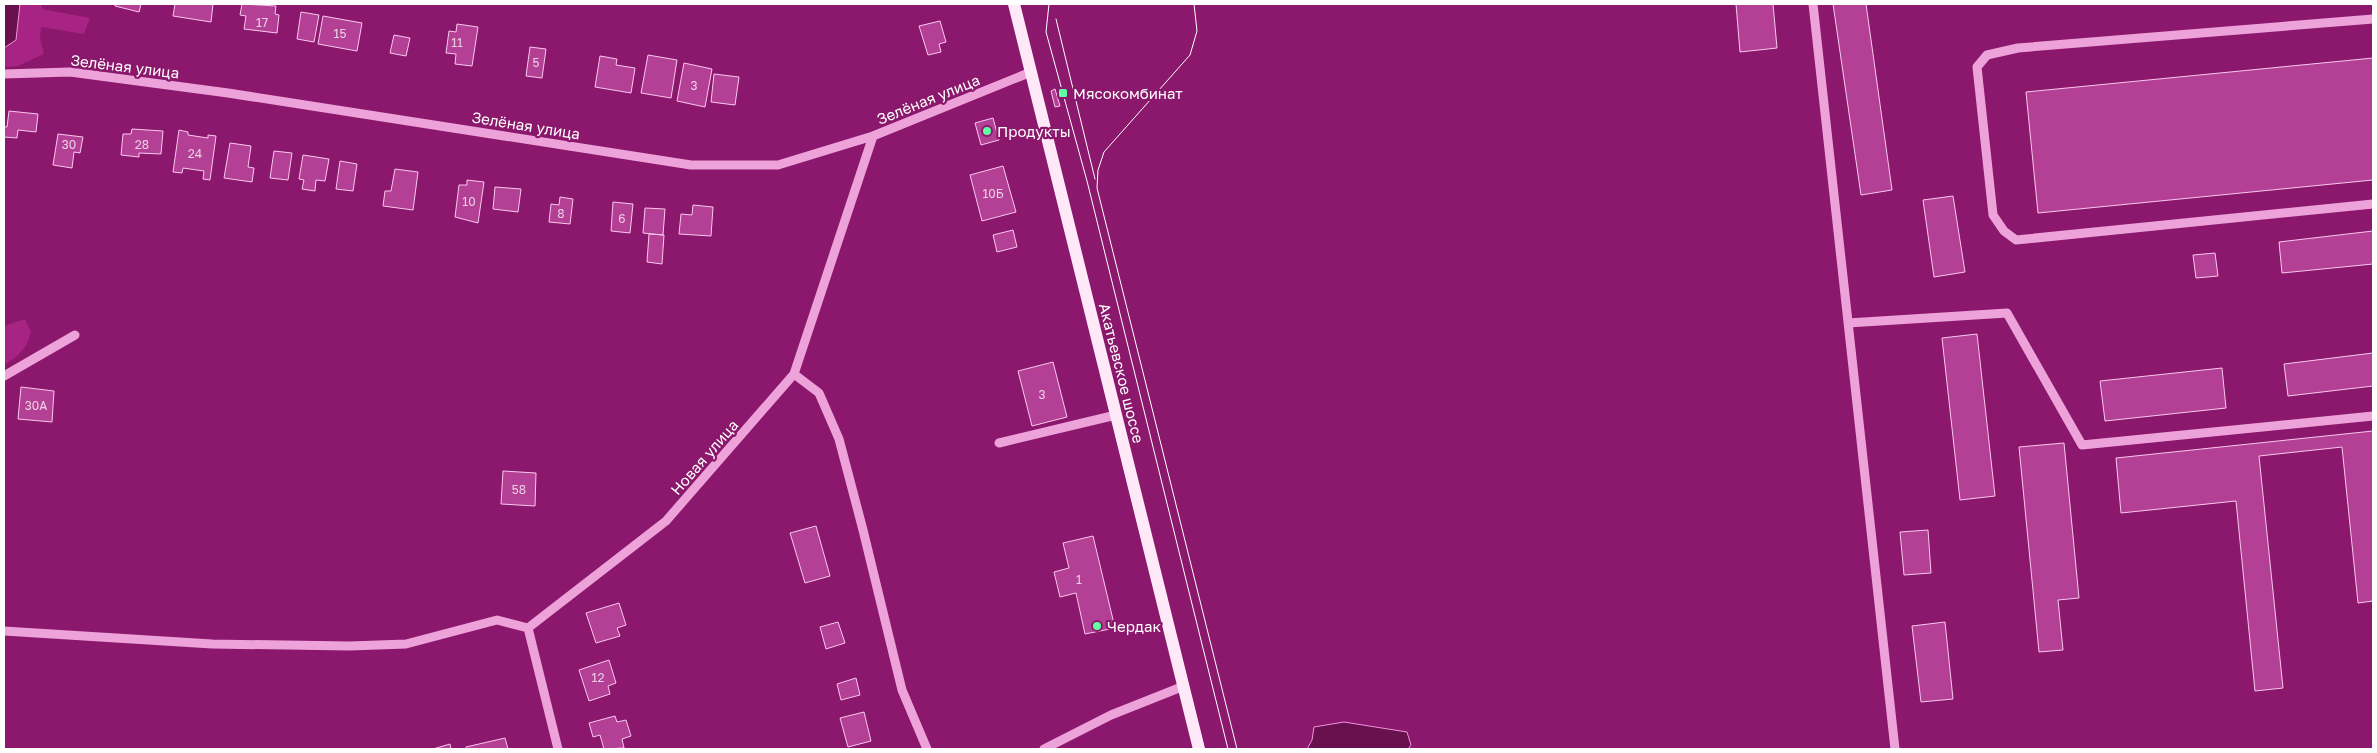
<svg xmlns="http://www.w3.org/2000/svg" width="2377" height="753" viewBox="0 0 2377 753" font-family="'Golos Text',sans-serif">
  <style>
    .green { fill: #a72484 }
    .water { fill: #69104f; stroke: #f194da }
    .building { fill: #b44095; stroke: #fac8ed }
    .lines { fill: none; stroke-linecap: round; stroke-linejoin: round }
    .minor { stroke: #eea2da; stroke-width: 9 }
    .major { stroke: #ffe9f8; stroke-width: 12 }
    .tram { stroke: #fff; stroke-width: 1 }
    .poi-dot { fill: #5fffa3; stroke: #8b186c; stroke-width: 2 }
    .labels { text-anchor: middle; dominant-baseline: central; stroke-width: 4.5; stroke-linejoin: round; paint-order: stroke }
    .number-label { font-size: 12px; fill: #eccfe4 }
    .street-label { font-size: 15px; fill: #fff; stroke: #8b186c }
    .poi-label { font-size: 15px; fill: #fff; stroke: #8b186c; text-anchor: start }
  </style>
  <rect width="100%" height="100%" fill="#8b186c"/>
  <!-- green -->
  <path class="green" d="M19,4H41L42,9L90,18L84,34L41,27L40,38L44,54L18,66L4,67V48L7,47L18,26Z
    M25,319L31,332C26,351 19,355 4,365V326Z"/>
  <!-- water -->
  <path class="water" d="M4,4H20L16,40L4,48Z
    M1344,722L1407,732L1411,745L1408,749H1307L1312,740L1314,727Z"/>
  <!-- building -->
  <path class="building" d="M115,4H141L139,12L115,6Z
    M175,4H213L211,22L173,16Z
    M242,4L276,6L275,14L279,15L277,33L244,29L246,16L240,15Z
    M1736,4H1773L1777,48L1740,52Z
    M1833,4H1866L1892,190L1861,195Z
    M301,12L319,15L314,42L297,39Z
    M323,16L362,23L357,51L318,44Z
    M940,21L946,42L939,44L941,52L928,55L919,26Z
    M457,24L478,27L472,66L455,64L456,54L446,53L449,31L456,32Z
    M394,35L410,38L406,56L390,53Z
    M530,47L546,49L542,78L526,76Z
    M648,55L677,60L671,98L641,93Z
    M600,56L617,59L616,65L635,68L631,93L595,87Z
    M2373,58V180L2038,213L2026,92Z
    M684,63L712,69L705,107L677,101Z
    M714,74L739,77L735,105L711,102Z
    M1055,89L1060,106L1055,107L1051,91Z
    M9,111L38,114L36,132L18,130L17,138L4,137V127H7Z
    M993,118L999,140L981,145L975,123Z
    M132,129L163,131L161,154L139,153V157L121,155L123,134H131Z
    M179,130L188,132V135L208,138V135L216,136L210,180L203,179L204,171L183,168L182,173L173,172Z
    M58,134L83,137L80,153L74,152L72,168L53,165Z
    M230,143L251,146L248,167L254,168L252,182L224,178Z
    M274,151L292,153L288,180L270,178Z
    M303,155L329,159L325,181L316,180L315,191L302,189L304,180L299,179Z
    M340,161L357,164L353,191L336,189Z
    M1003,166L1016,212L982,221L970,175Z
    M395,169L418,172L413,210L383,206L385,191H391Z
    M467,180L484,182L478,223L455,217L459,185H467Z
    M495,187L521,189L518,212L493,209Z
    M1953,196L1965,272L1934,277L1923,200Z
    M560,197L573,199L570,224L549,222L551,204L559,205Z
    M613,202L633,204L630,233L611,231Z
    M693,205L713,207L711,236L679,234L681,214L692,215Z
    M645,208L665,209L663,235L643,233Z
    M1013,230L1017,247L997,252L993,235Z
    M2373,231V264L2282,273L2279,242Z
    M649,234L664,235L662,264L647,262Z
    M2215,253L2218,276L2196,278L2193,255Z
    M1977,334L1995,496L1960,500L1942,338Z
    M2373,353V386L2288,396L2284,364Z
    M1053,362L1067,417L1032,426L1018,371Z
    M2222,368L2226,408L2105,421L2100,381Z
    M21,387L54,391L52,422L18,419Z
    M2373,431V601L2358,603L2342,447L2259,456L2283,688L2255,691L2236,501L2121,513L2116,458Z
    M2064,443L2079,598L2058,600L2063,650L2039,652L2019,447Z
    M503,471L536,473L535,506L501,504Z
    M816,526L830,576L805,583L790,533Z
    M1928,530L1931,573L1904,575L1900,532Z
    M1093,536L1115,628L1085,634L1076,593L1060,597L1054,572L1069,568L1063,543Z
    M619,603L626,625L617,628L620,636L596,643L586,613Z
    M838,622L845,643L826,649L820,627Z
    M1945,622L1953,699L1921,702L1912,626Z
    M609,660L616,683L608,686L610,694L589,701L579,670Z
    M856,678L860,695L841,700L837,684Z
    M864,712L871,741L848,747L840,718Z
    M615,716L617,722L626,720L631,736L622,739L624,748L604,749L600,735L593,737L589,723Z
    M505,738L508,749H466V747Z
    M450,744L451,749H433Z"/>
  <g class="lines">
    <!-- minor -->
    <path class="minor" d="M1813,4L1895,749
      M2373,19L2018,48L1987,55L1977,67L1993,215L2004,231L2016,240L2373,204
      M4,74L70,72L228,93L691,165H778L873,136L1031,72
      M1848,323L2007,313L2082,445L2373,416
      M794,374L819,393L839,439L863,530L902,690L927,749
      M4,376L75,335
      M999,443L1116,415
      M4,631L212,644L350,646L406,644L497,620L528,628
      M558,749L528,628L666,521L794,374L873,136
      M1044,749L1111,715L1184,686"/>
    <!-- major -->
    <path class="major" d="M1014,4L1199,749"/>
    <!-- tram -->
    <path class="tram" d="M1049,4L1046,32L1087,181L1228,749
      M1194,4L1197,31L1190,55L1104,152L1098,170L1097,188L1237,749
      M1056,19L1095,179"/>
  </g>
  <!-- markers -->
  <g class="poi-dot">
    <rect x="1058" y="88" width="10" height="10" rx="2.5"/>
    <circle cx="987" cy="131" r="5"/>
    <circle cx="1097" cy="626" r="5"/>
  </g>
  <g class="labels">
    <!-- number labels -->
    <g class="number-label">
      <text x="262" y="22">17</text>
      <text x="340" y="33">15</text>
      <text x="457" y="42">11</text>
      <text x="536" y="62">5</text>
      <text x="694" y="85">3</text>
      <text x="69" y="144">30</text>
      <text x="142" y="144">28</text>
      <text x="195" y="153">24</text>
      <text x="993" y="193">10Б</text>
      <text x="469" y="201">10</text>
      <text x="561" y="213">8</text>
      <text x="622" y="218">6</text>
      <text x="1042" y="394">3</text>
      <text x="36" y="405">30А</text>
      <text x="519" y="489">58</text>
      <text x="1079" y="579">1</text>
      <text x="598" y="677">12</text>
    </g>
    <!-- street labels -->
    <g class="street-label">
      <text transform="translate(125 66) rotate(7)">Зелёная улица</text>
      <text transform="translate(928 99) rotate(-22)">Зелёная улица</text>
      <text transform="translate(526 125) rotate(9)">Зелёная улица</text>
      <text transform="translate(1122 373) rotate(76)">Акатьевское шоссе</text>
      <text transform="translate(704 457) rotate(-49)">Новая улица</text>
    </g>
    <!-- poi labels -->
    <g class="poi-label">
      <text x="1073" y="93">Мясокомбинат</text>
      <text x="997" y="131">Продукты</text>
      <text x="1107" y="626">Чердак</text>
    </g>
  </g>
  <!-- border -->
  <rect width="2377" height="753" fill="none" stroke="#ffffff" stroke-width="10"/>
</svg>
